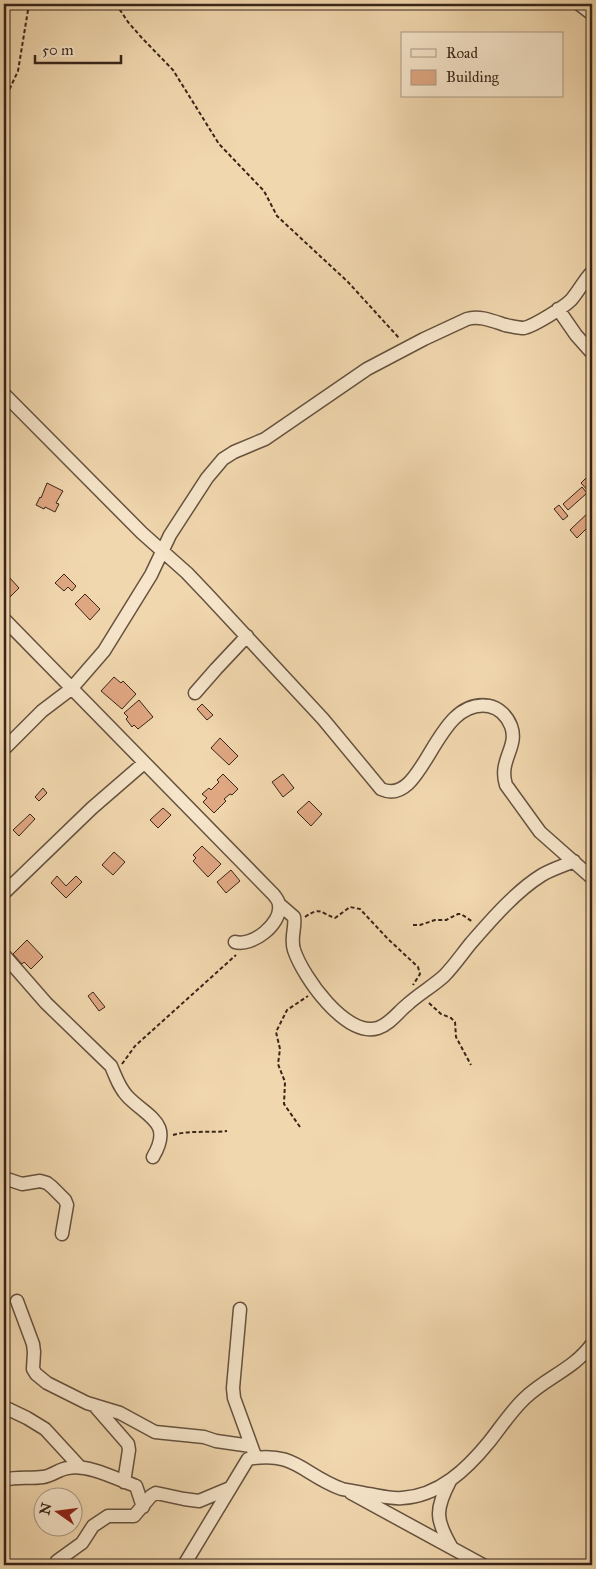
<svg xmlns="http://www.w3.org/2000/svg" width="596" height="1569" viewBox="0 0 596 1569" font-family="'IM FELL Great Primer',serif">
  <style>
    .building { fill: #dfa782; stroke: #38251a }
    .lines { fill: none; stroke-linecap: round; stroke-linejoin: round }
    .street-casing { stroke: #66523f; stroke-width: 15 }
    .path { stroke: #38251a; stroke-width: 2; stroke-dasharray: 4 2.5; stroke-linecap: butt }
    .street { stroke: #f6e5ca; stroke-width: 12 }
  </style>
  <rect width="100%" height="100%" fill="#f1d7ae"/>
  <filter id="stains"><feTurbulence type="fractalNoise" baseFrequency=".004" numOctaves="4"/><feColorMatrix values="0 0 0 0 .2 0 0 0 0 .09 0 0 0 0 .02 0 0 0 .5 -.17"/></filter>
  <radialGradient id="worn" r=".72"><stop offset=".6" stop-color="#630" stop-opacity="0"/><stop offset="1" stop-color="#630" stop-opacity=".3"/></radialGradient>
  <!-- building -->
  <path class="building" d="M587,477L592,483V490L590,493L581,483Z
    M47,483L63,491L56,503L59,504L55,512L45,507L44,509L36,505L40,497L41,498Z
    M582,487L587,493L568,510L563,504Z
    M559,505L568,516L563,520L554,509Z
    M592,509V523L577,538L570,530Z
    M64,574L76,586L72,591L68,587L64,591L55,583Z
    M9,577L19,588L5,602L4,582Z
    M85,594L100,609L90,620L75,604Z
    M114,677L121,683L123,681L136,694L122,709L101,691Z
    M139,700L153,717L138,729L134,725L132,727L126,719L128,717L124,713Z
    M202,704L213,715L207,720L197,709Z
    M220,738L238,756L229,765L211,748Z
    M223,774L238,789L232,795L230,794L224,799L226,801L214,813L203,802L207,798L202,794L209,788L211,790L219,782L217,780Z
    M283,774L294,788L283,797L272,782Z
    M43,788L47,793L39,801L35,797Z
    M309,801L322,814L311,826L297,812Z
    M163,808L171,815L158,828L150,820Z
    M30,814L35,819L19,836L13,830Z
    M202,846L221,864L208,877L193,861L196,858L193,855Z
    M114,852L125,862L113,875L102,865Z
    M231,870L240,881L226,893L217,882Z
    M57,876L66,886L76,876L82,882L66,898L51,883Z
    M27,940L43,957L31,969L24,962L22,964L13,954Z
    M93,992L105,1007L99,1011L88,996Z"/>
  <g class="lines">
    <defs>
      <path id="street" d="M579,4L592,14
        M558,309L576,335L592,353
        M4,394L142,533L187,573L207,594L323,719L381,789C425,809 434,696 489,706C499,708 507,716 511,726C519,747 498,760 506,785L540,832L592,878
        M4,619L274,895C276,898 279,901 279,905C282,924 252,947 235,942
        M195,693L216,669L247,636
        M4,749L42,711L71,689L104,651L151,575L170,535L207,478L223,459L234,452L265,439L367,369L424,339L467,319C479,315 493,321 505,325C511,326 518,328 524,328C534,326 564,307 571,300C579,291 584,280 592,272
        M4,893L92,808L144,763
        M279,904L294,917C296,928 290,937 294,950C303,977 346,1038 378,1028C390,1024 398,1012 408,1004C419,994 433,986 444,976C454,966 462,954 471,943C491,920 516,891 542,875C552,869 563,866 574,861
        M4,955L46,1003L111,1066C116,1077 119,1088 128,1097C149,1118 173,1123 153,1157
        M4,1178L22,1184L40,1181L47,1183L52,1187L65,1200L67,1205L62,1234
        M17,1301L33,1344L34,1352L33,1369L36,1374L47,1383L87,1403L120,1413L155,1432L204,1437L216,1441L251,1446
        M240,1309L233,1388L234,1398L254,1453
        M94,1405L128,1444L129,1450L124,1482
        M4,1407L27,1418L45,1429L80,1467
        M4,1480C18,1476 29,1479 43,1477C52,1476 59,1469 68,1468C89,1464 116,1479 136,1486L143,1507
        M450,1481C435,1510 435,1519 452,1548
        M351,1493L483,1565
        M56,1565L57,1561L82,1543L93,1526L108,1516H134L151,1496L156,1493L184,1499L199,1501L230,1488
        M184,1565L248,1459C295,1450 303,1475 342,1489C351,1491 360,1492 368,1494C380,1496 391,1499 402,1498C439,1496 467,1469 489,1442C501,1427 511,1411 525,1398C547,1377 574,1369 592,1344"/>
    </defs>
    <!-- street casing -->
    <use href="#street" class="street-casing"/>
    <!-- path -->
    <path class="path" d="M116,4L128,22L142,38L173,70L219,144L264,191L277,216L348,282L399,338
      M4,101L18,71L29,4
      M305,917C321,906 320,913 335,918L350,907L360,909L388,939L418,967L420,974L413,985
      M413,925H420L435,920H446L458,914H461L473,922
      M429,1003L441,1014L451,1018L455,1022L456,1037L471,1065
      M122,1064L135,1046L236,955
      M300,1127L284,1104L285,1082L278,1064L280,1049L276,1032L287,1010L308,996
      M173,1135C190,1130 209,1133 227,1131"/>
    <!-- street -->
    <use href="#street" class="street"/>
  </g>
  <!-- margin -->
  <rect width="596" height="1569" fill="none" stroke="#f1d7ae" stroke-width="20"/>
  <rect x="5" y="5" width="586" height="1559" fill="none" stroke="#38251a" stroke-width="2.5"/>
  <rect x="10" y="10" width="576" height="1549" fill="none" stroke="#38251a"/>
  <!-- legend -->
  <rect x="401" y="32" width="162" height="65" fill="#f6e5ca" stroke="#aa9884"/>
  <rect x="411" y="49" width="25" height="8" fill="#f6e5ca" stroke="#aa9884"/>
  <text x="446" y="58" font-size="15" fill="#38251a">Road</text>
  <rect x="411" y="70" width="25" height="15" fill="#dfa782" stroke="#aa9884"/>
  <text x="446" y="82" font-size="15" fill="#38251a">Building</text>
  <!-- north arrow -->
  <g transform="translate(58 1512) rotate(284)"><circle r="24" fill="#f6e5ca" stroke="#aa9884"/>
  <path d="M0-4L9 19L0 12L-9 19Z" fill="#8f2418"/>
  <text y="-8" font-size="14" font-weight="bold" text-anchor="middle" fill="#38251a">N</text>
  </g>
  <!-- scale -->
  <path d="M35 55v8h86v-8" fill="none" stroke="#38251a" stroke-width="2.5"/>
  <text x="42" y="55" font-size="15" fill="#38251a" stroke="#f6e5ca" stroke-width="4" paint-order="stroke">50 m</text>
  <rect width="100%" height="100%" filter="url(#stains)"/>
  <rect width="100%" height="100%" fill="url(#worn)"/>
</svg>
